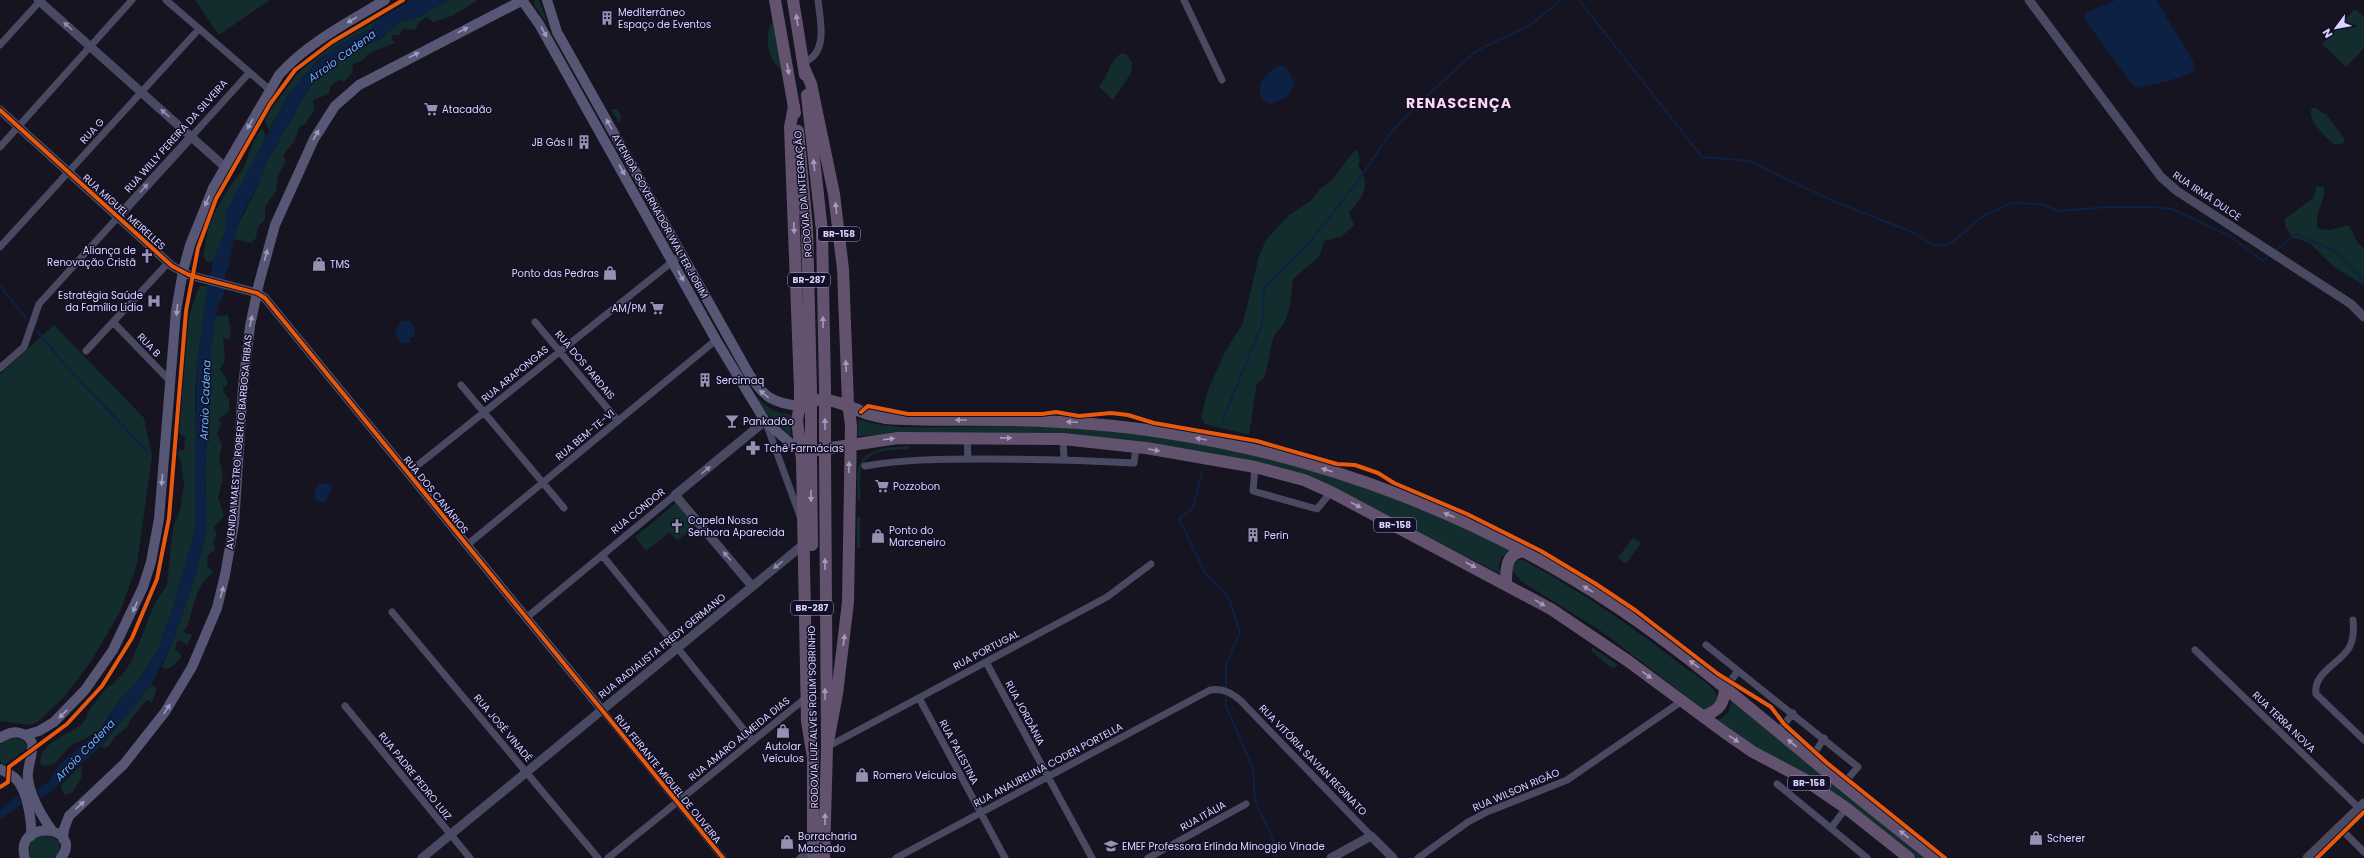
<svg xmlns="http://www.w3.org/2000/svg" width="2364" height="858" viewBox="0 0 2364 858" font-family="Poppins,sans-serif">
  <style>
    .green { fill: #132c2d }
    .water { fill: #0d2144 }
    .lines { fill: none; stroke-linecap: round; stroke-linejoin: round }
    .stream { stroke: #0d2144; stroke-width: 2 }
    .minor { stroke: #4a4962; stroke-width: 7 }
    .tertiary { stroke: #4a4962; stroke-width: 9 }
    .secondary { stroke: #575674; stroke-width: 10 }
    .trunk { stroke: #62526e; stroke-width: 12 }
    .trunk-bridge { stroke: #62526e; stroke-width: 12 }
    .cycleway-casing { stroke: #130f26; stroke-width: 6 }
    .cycleway { stroke: #e8590c; stroke-width: 4 }
    .oneway { fill: #9e9bc0 }
    .oneway2 { fill: #a39abe }
    .oneway3 { fill: #928eb0 }
    .labels { text-anchor: middle; dominant-baseline: central; stroke-width: 3; stroke-linejoin: round; paint-order: stroke }
    .shield { fill: #130f26; stroke: #9e99be; stroke-width: 1 }
    .shield-label { font-size: 9px; font-weight: bold; fill: #d9d4ff }
    .poi-label { font-size: 10px; fill: #d9d4ff; stroke: #130f26; text-anchor: start }
    .street-label { font-size: 10px; fill: #d9d4ff; stroke: #130f26 }
    .water-label { font-size: 11px; font-style: italic; fill: #62b6ff; stroke: #130f26 }
    .district-label { font-size: 14px; font-weight: bold; letter-spacing: 1px; fill: #ffd6f0; stroke: #130f26 }
  </style>
  <rect width="100%" height="100%" fill="#161421"/>
  <!-- green -->
  <path class="green" d="M195,0H270L219,35Z
    M450,0H478L452,16L433,22L427,17L419,22L415,30L402,29L399,35H393L391,38L395,43L372,52L361,61L353,64L352,73L345,81L339,80L330,87L329,94L313,100L314,111L305,124L299,128L294,142L283,155L286,160L278,176L276,191L265,207V219L258,227L256,238L251,243L234,239L236,229L258,186L266,163L311,85L338,61L348,58L357,49L378,41L402,21L421,17L442,3Z
    M535,0H539L549,27L534,4Z
    M2355,9L2364,17V48L2346,67L2322,44Z
    M377,20L371,29L344,42L317,61L288,96L269,130L265,122L266,116L297,74L314,59L330,46Z
    M773,20L781,70C767,56 763,37 773,20Z
    M1122,53L1127,55L1132,62L1131,73L1113,100L1099,86C1109,76 1109,60 1122,53Z
    M2312,108H2316L2322,113L2326,114L2344,138V143L2335,145C2327,138 2306,120 2312,108Z
    M611,109H617L622,117L619,123Z
    M261,129H263L266,136L236,196L226,212L225,232L213,261L207,262L203,257L209,223L226,192L244,167L254,141Z
    M1355,150L1358,152L1360,162L1358,165C1371,187 1364,195 1349,213L1354,225L1341,237L1324,241L1319,257L1293,279C1292,290 1290,312 1285,321C1282,328 1275,332 1273,339C1269,351 1269,365 1264,378L1257,383L1249,435L1205,424L1201,416L1208,390L1225,352L1243,323L1259,256L1266,240L1289,215L1311,201L1320,189L1331,181Z
    M2317,186L2324,187C2326,201 2313,215 2318,229L2330,230L2348,225C2355,232 2354,243 2364,248V285L2334,267L2310,243L2292,237L2285,226V219L2313,198Z
    M200,286H208L197,364L195,395V530L175,602L158,650L137,682L124,695L108,717L100,730C93,732 91,735 85,739C81,741 77,742 73,744C62,752 57,769 41,765C35,744 71,734 82,724L86,719L88,712L105,689L113,684L125,671L132,660L155,603L167,585L173,527L180,510L184,485L181,462L178,454L179,450H184L185,437L177,432C176,421 180,411 181,399C186,360 182,322 200,286Z
    M228,315L231,330L229,340L223,338L225,361L220,369L228,382L226,387L223,386V391L229,399V411L218,420L222,423L217,434L222,445L219,458L223,478L218,497L224,516L214,527L217,535L213,542L215,550L208,555L207,566L214,573C197,580 193,611 187,627L183,632L192,635L187,645L179,640L177,642L175,650L180,653L181,658L170,668L164,669L162,666L172,644L196,574L207,527L205,471L211,383V346L216,316Z
    M54,325L144,418L152,456L137,564L121,610L92,660L64,697L38,722L30,725L0,721V374Z
    M751,389C762,405 771,412 791,415V436L767,414Z
    M859,419C887,430 920,427 950,427C991,426 1033,426 1075,428C1227,437 1375,483 1511,550C1502,555 1496,563 1501,574L1350,497L1182,449L902,434L857,436Z
    M909,446V449C892,450 867,448 861,469C858,477 861,491 860,500L858,501C858,491 856,478 858,469C864,446 891,448 909,446Z
    M676,503L695,526L677,541L670,532L646,551L635,537Z
    M857,517H860V548H857Z
    M1633,537L1641,543L1626,564L1618,558Z
    M1518,560H1523C1581,591 1633,627 1684,667C1695,675 1715,686 1719,699L1710,709H1703L1601,631L1521,581L1513,572L1511,567Z
    M1592,647L1618,665L1614,668L1609,666L1591,651Z
    M151,685L157,689L152,702L147,700L130,720L128,726L114,738L110,745L105,749L101,746Z
    M1732,700L1927,858H1917L1846,801L1754,746L1717,720C1727,716 1730,711 1732,700Z
    M15,738L24,741L28,748L3,766L0,761V745L8,739Z
    M81,765L82,776L73,792L64,795L61,785Z
    M38,834C54,836 65,839 57,858H31L29,843Z"/>
  <!-- water -->
  <path class="water" d="M411,0H450L442,3L421,17L402,21L378,41L357,49L348,58L338,61L311,85L266,163L258,186L242,214L236,229L228,270L225,273L224,294L218,307L211,346V383L205,471L207,527L196,574L172,644L151,685L121,722L106,738L101,746L48,794L40,798L37,790L49,781L60,764L100,730L124,695L137,682L158,650L175,602L195,530V422L197,364L208,286L213,261L225,232L226,212L288,96L304,75L329,52L344,42L371,29L377,20Z
    M2116,0H2156L2193,61L2195,70C2185,78 2151,85 2137,88L2131,83L2083,17L2088,12Z
    M1281,65L1288,69L1295,85L1287,97L1272,104C1247,97 1264,70 1281,65Z
    M401,321H410L415,328L414,337L409,338L411,342L403,344L399,341L395,332Z
    M320,483L331,484L333,488L325,502L317,501L314,496L316,488Z
    M18,795L22,804L0,820V811Z"/>
  <g class="lines">
    <!-- stream -->
    <path class="stream" d="M1579,0L1702,157L1749,161L1833,201L1912,232L1932,244L1944,246L1953,242L1983,216L2012,203L2040,204L2059,211L2107,207H2151L2172,209L2230,236L2263,261L2270,255
      M2275,251L2296,234L2336,252L2364,280
      M0,286L26,318
      M37,331L67,367L150,454
      M1222,421L1262,325L1264,288L1310,242L1357,182L1392,131L1416,106L1476,51L1530,25L1561,0
      M1202,472L1193,508L1179,519L1205,573L1229,598L1240,633L1226,663V706L1253,768L1255,800L1274,842L1276,858"/>
    <!-- minor -->
    <path class="minor" d="M166,0L270,90
      M1184,0L1222,80
      M0,45L41,0
      M804,62C829,53 820,20 818,0
      M191,137L249,73
      M0,147L132,0
      M0,247L199,29
      M113,322L171,382
      M535,322L618,421
      M86,351L168,263
      M0,368L24,347L39,304L118,217
      M461,385L564,508
      M766,423L800,516
      M967,437L968,459
      M1063,439L1064,459
      M865,466C905,459 945,459 984,459C1034,459 1084,460 1134,463L1136,447
      M1255,467L1253,491L1317,509L1331,492
      M408,473L682,254
      M467,545L716,340
      M602,555L753,741
      M392,612L598,858
      M526,618L675,495
      M2353,620C2354,630 2354,639 2349,648C2339,664 2313,673 2316,694L2364,740
      M1706,645L1858,767L1843,784
      M2195,650L2359,808
      M986,662L1092,858
      M1725,688L1738,671
      M919,698L1005,858
      M345,706L470,858
      M602,710L723,858
      M1778,732L1793,713
      M827,747L1107,597L1151,564
      M1811,759L1824,738
      M1777,784L1867,858
      M2339,827L2364,852
      M1831,828L1846,808
      M608,858L807,697
      M800,858L813,848
      M896,858L1210,690C1223,688 1232,693 1241,701L1371,836
      M1148,858L1246,804
      M1418,858L1468,822L1487,812L1567,780L1682,701"/>
    <!-- tertiary -->
    <path class="tertiary" d="M38,0L225,167
      M2029,0L2161,177L2177,191L2351,304L2364,317
      M0,110L172,266L189,275L257,293L265,298L602,710
      M118,217L191,137
      M752,586L675,495L765,421
      M422,858L804,544
      M1331,858L1371,836L1393,858
      M2307,858L2364,803"/>
    <!-- secondary -->
    <path class="secondary" d="M522,0L539,24L716,340L765,421L790,443L799,446
      M547,0L557,32L749,374C764,397 772,403 800,406
      M25,735L39,731L54,722L85,690L113,650L143,587L151,562L159,519L176,311L183,271L190,245L213,188L279,75C307,43 349,22 385,0
      M0,738C6,734 13,731 20,733C44,739 25,764 28,779C31,797 41,815 51,829
      M0,769C5,772 11,774 16,779C27,790 32,821 31,836
      M63,839L64,829L69,816L124,764L165,712L192,667L217,608L225,575L234,524L243,387L250,326L259,283L275,225L314,139L335,106L359,85L523,0
      M25,858C13,818 85,825 61,858"/>
    <!-- trunk -->
    <path class="trunk" d="M775,0L795,113
      M793,0L805,75
      M804,68L811,84L834,194L843,269L848,404L851,425L848,602L837,694L827,747
      M807,95L822,231L825,389
      M794,106L790,127L800,388V406L797,420L802,460L807,721L813,758
      M798,131L807,228L811,391
      M800,406C820,393 841,403 860,411C868,415 877,416 885,418C926,421 967,419 1009,420C1060,421 1111,424 1161,432C1324,456 1483,517 1620,609C1687,654 1748,707 1810,758C1851,792 1893,825 1934,858
      M799,446L818,450L898,438L1063,439L1146,448L1255,467L1304,480L1331,492L1551,609L1628,661L1724,732L1753,752L1802,778L1846,808L1909,858
      M811,457L812,545
      M1506,583C1506,568 1506,554 1523,551
      M1703,716C1719,711 1724,704 1725,688
      M813,858V751
      M824,858L827,747L825,458"/>
    <!-- trunk-bridge -->
    <path class="trunk-bridge" d="M825,389V458
      M811,457V391"/>
    <defs>
      <path id="cycleway" d="M0,110L172,266L189,275L257,293L265,298L723,858
        M861,412L868,406L908,414H1042L1056,412L1079,416L1111,413L1128,415L1154,423L1257,441L1337,464L1355,465L1378,473L1394,483L1467,514L1541,551L1596,584L1635,610L1718,674L1771,707L1784,724L1827,763L1945,858
        M0,787L8,782L9,767L67,724L102,686L132,638L157,579L169,518L186,311L198,248L216,199L270,104L295,70L332,42L403,0
        M2317,858L2364,812"/>
    </defs>
    <!-- cycleway casing -->
    <use href="#cycleway" class="cycleway-casing"/>
    <!-- cycleway -->
    <use href="#cycleway" class="cycleway"/>
  </g>
  <!-- one-way arrows -->
  <defs><path id="oneway-solid" d="M-6-.8H1V-3.2L6.5 0L1 3.2V.8H-6Z"/></defs>
  <g class="oneway">
    <use href="#oneway-solid" transform="translate(352 20) rotate(149)"/>
    <use href="#oneway-solid" transform="translate(463 30) rotate(-27)"/>
    <use href="#oneway-solid" transform="translate(544 32) rotate(61)"/>
    <use href="#oneway-solid" transform="translate(414 55) rotate(-27)"/>
    <use href="#oneway-solid" transform="translate(250 124) rotate(120)"/>
    <use href="#oneway-solid" transform="translate(609 124) rotate(-119)"/>
    <use href="#oneway-solid" transform="translate(316 135) rotate(-60)"/>
    <use href="#oneway-solid" transform="translate(622 170) rotate(61)"/>
    <use href="#oneway-solid" transform="translate(207 201) rotate(114)"/>
    <use href="#oneway-solid" transform="translate(266 255) rotate(-75)"/>
    <use href="#oneway-solid" transform="translate(681 276) rotate(61)"/>
    <use href="#oneway-solid" transform="translate(177 310) rotate(96)"/>
    <use href="#oneway-solid" transform="translate(251 321) rotate(-78)"/>
    <use href="#oneway-solid" transform="translate(764 394) rotate(-140)"/>
    <use href="#oneway-solid" transform="translate(162 480) rotate(95)"/>
    <use href="#oneway-solid" transform="translate(222 592) rotate(-75)"/>
    <use href="#oneway-solid" transform="translate(135 607) rotate(114)"/>
    <use href="#oneway-solid" transform="translate(167 709) rotate(-57)"/>
    <use href="#oneway-solid" transform="translate(63 714) rotate(136)"/>
    <use href="#oneway-solid" transform="translate(80 805) rotate(-42)"/>
  </g>
  <g class="oneway2">
    <use href="#oneway-solid" transform="translate(797 20) rotate(-99)"/>
    <use href="#oneway-solid" transform="translate(788 69) rotate(80)"/>
    <use href="#oneway-solid" transform="translate(814 165) rotate(-96)"/>
    <use href="#oneway-solid" transform="translate(836 208) rotate(-96)"/>
    <use href="#oneway-solid" transform="translate(794 228) rotate(88)"/>
    <use href="#oneway-solid" transform="translate(823 322) rotate(-91)"/>
    <use href="#oneway-solid" transform="translate(846 366) rotate(-92)"/>
    <use href="#oneway-solid" transform="translate(961 420) rotate(-180)"/>
    <use href="#oneway-solid" transform="translate(1072 422) rotate(-177)"/>
    <use href="#oneway-solid" transform="translate(825 424) rotate(-90)"/>
    <use href="#oneway-solid" transform="translate(1006 438) rotate(1)"/>
    <use href="#oneway-solid" transform="translate(889 439) rotate(-7)"/>
    <use href="#oneway-solid" transform="translate(1201 439) rotate(-170)"/>
    <use href="#oneway-solid" transform="translate(1154 450) rotate(10)"/>
    <use href="#oneway-solid" transform="translate(849 467) rotate(-89)"/>
    <use href="#oneway-solid" transform="translate(1327 470) rotate(-163)"/>
    <use href="#oneway-solid" transform="translate(811 496) rotate(90)"/>
    <use href="#oneway-solid" transform="translate(1356 505) rotate(28)"/>
    <use href="#oneway-solid" transform="translate(1449 515) rotate(-157)"/>
    <use href="#oneway-solid" transform="translate(825 564) rotate(-90)"/>
    <use href="#oneway-solid" transform="translate(1471 565) rotate(28)"/>
    <use href="#oneway-solid" transform="translate(1588 589) rotate(-148)"/>
    <use href="#oneway-solid" transform="translate(1540 603) rotate(31)"/>
    <use href="#oneway-solid" transform="translate(844 640) rotate(-82)"/>
    <use href="#oneway-solid" transform="translate(1694 664) rotate(-143)"/>
    <use href="#oneway-solid" transform="translate(1647 675) rotate(37)"/>
    <use href="#oneway-solid" transform="translate(825 694) rotate(-91)"/>
    <use href="#oneway-solid" transform="translate(1734 739) rotate(34)"/>
    <use href="#oneway-solid" transform="translate(1792 743) rotate(-140)"/>
    <use href="#oneway-solid" transform="translate(825 819) rotate(-89)"/>
    <use href="#oneway-solid" transform="translate(1904 834) rotate(-141)"/>
  </g>
  <g class="oneway3">
    <use href="#oneway-solid" transform="translate(68 26) rotate(-138)"/>
    <use href="#oneway-solid" transform="translate(165 113) rotate(-138)"/>
    <use href="#oneway-solid" transform="translate(144 188) rotate(-48)"/>
    <use href="#oneway-solid" transform="translate(706 470) rotate(-39)"/>
    <use href="#oneway-solid" transform="translate(727 556) rotate(-130)"/>
    <use href="#oneway-solid" transform="translate(778 565) rotate(141)"/>
  </g>
  <!-- icons -->
  <defs>
    <symbol id="building-bare" viewBox="-9 -9 18 18"><path d="M-4-6H4V6H1V3H-1V6H-4ZM-2.5-4.3h1.7v1.8h-1.7ZM.8-4.3h1.7v1.8H.8ZM-2.5-1h1.7V.8h-1.7ZM.8-1h1.7V.8H.8Z" fill="#9591b1" stroke="#130f26" stroke-width="2.5" paint-order="stroke"/></symbol>
    <symbol id="supermarket-bare" viewBox="-9 -9 18 18"><path d="M-6-5.5h2.5l.6 2H6L4.5 2H-2.5L-4.4-4H-6ZM-1.5 3.2a1.3 1.3 0 1 0 .1 0ZM3 3.2a1.3 1.3 0 1 0 .1 0Z" fill="#9591b1" stroke="#130f26" stroke-width="2.5" paint-order="stroke"/></symbol>
    <symbol id="church-bare" viewBox="-9 -9 18 18"><path d="M-1.2-6h2.4v3.5h3.3v2.4h-3.3V6h-2.4V-.1h-3.3v-2.4h3.3Z" fill="#9591b1" stroke="#130f26" stroke-width="2.5" paint-order="stroke"/></symbol>
    <symbol id="shop-bare" viewBox="-9 -9 18 18"><path d="M-5-2.5h2.3a2.7 3.5 0 0 1 5.4 0H5L5.5 6h-11ZM-1.5-2.5h3a1.5 2.3 0 0 0-3 0Z" fill="#9591b1" stroke="#130f26" stroke-width="2.5" paint-order="stroke"/></symbol>
    <symbol id="hospital-bare" viewBox="-9 -9 18 18"><path d="M-5-5h3v3.5h4V-5h3V5h-3V1.5h-4V5h-3Z" fill="#9591b1" stroke="#130f26" stroke-width="2.5" paint-order="stroke"/></symbol>
    <symbol id="bar-bare" viewBox="-9 -9 18 18"><path d="M-6-5H6L.8 .8V4.5H3.5V6h-7V4.5H-.8V.8Z" fill="#9591b1" stroke="#130f26" stroke-width="2.5" paint-order="stroke"/></symbol>
    <symbol id="pharmacy-bare" viewBox="-9 -9 18 18"><path d="M-2-6h4v4h4v4h-4v4h-4v-4h-4v-4h4Z" fill="#9591b1" stroke="#130f26" stroke-width="2.5" paint-order="stroke"/></symbol>
    <symbol id="school-bare" viewBox="-9 -9 18 18"><path d="M0-5L7-2L0 1L-7-2ZM-4 1L0 2.5L4 1V4Q0 6-4 4Z" fill="#9591b1" stroke="#130f26" stroke-width="2.5" paint-order="stroke"/></symbol>
  </defs>
  <g fill-rule="evenodd">
    <use href="#building-bare" x="597" y="8" width="20" height="20"/>
    <use href="#supermarket-bare" x="421" y="99" width="20" height="20"/>
    <use href="#building-bare" x="574" y="132" width="20" height="20"/>
    <use href="#church-bare" x="137" y="246" width="20" height="20"/>
    <use href="#shop-bare" x="309" y="254" width="20" height="20"/>
    <use href="#shop-bare" x="600" y="263" width="20" height="20"/>
    <use href="#hospital-bare" x="144" y="291" width="20" height="20"/>
    <use href="#supermarket-bare" x="647" y="298" width="20" height="20"/>
    <use href="#building-bare" x="695" y="370" width="20" height="20"/>
    <use href="#bar-bare" x="722" y="411" width="20" height="20"/>
    <use href="#pharmacy-bare" x="743" y="438" width="20" height="20"/>
    <use href="#supermarket-bare" x="872" y="476" width="20" height="20"/>
    <use href="#church-bare" x="667" y="516" width="20" height="20"/>
    <use href="#building-bare" x="1243" y="525" width="20" height="20"/>
    <use href="#shop-bare" x="868" y="526" width="20" height="20"/>
    <use href="#shop-bare" x="773" y="721" width="20" height="20"/>
    <use href="#shop-bare" x="852" y="765" width="20" height="20"/>
    <use href="#shop-bare" x="2026" y="828" width="20" height="20"/>
    <use href="#shop-bare" x="777" y="832" width="20" height="20"/>
    <use href="#school-bare" x="1101" y="836" width="20" height="20"/>
  </g>
  <g class="labels">
    <!-- shield labels -->
    <g class="shield">
      <rect x="818" y="227" width="42" height="14" rx="3"/>
      <rect x="788" y="273" width="42" height="14" rx="3"/>
      <rect x="1374" y="518" width="42" height="14" rx="3"/>
      <rect x="791" y="601" width="42" height="14" rx="3"/>
      <rect x="1788" y="776" width="42" height="14" rx="3"/>
    </g>
    <g class="shield-label">
      <text x="839" y="234">BR-158</text>
      <text x="809" y="280">BR-287</text>
      <text x="1395" y="525">BR-158</text>
      <text x="812" y="608">BR-287</text>
      <text x="1809" y="783">BR-158</text>
    </g>
    <!-- poi labels -->
    <g class="poi-label">
      <text x="618" y="12">Mediterrâneo<tspan x="618" dy="12">Espaço de Eventos</tspan></text>
      <text x="442" y="109">Atacadão</text>
      <text x="573" y="142" text-anchor="end">JB Gás II</text>
      <text x="136" y="250" text-anchor="end">Aliança de<tspan x="136" dy="12">Renovação Cristã</tspan></text>
      <text x="330" y="264">TMS</text>
      <text x="599" y="273" text-anchor="end">Ponto das Pedras</text>
      <text x="143" y="295" text-anchor="end">Estratégia Saúde<tspan x="143" dy="12">da Família Lídia</tspan></text>
      <text x="646" y="308" text-anchor="end">AM/PM</text>
      <text x="716" y="380">Sercimaq</text>
      <text x="743" y="421">Pankadão</text>
      <text x="764" y="448">Tchê Farmácias</text>
      <text x="893" y="486">Pozzobon</text>
      <text x="688" y="520">Capela Nossa<tspan x="688" dy="12">Senhora Aparecida</tspan></text>
      <text x="889" y="530">Ponto do<tspan x="889" dy="12">Marceneiro</tspan></text>
      <text x="1264" y="535">Perin</text>
      <text x="783" y="746" text-anchor="middle">Autolar<tspan x="783" dy="12">Veículos</tspan></text>
      <text x="873" y="775">Romero Veículos</text>
      <text x="798" y="836">Borracharia<tspan x="798" dy="12">Machado</tspan></text>
      <text x="2047" y="838">Scherer</text>
      <text x="1122" y="846">EMEF Professora Erlinda Minoggio Vinade</text>
    </g>
    <!-- street labels -->
    <g class="street-label">
      <text transform="translate(92 131) rotate(-48)">RUA G</text>
      <text transform="translate(176 136) rotate(-48)">RUA WILLY PEREIRA DA SILVEIRA</text>
      <text transform="translate(803 194) rotate(-95)">RODOVIA DA INTEGRAÇÃO</text>
      <text transform="translate(2207 196) rotate(34)">RUA IRMÃ DULCE</text>
      <text transform="translate(124 212) rotate(42)">RUA MIGUEL MEIRELLES</text>
      <text transform="translate(660 216) rotate(61)">AVENIDA GOVERNADOR WALTER JOBIM</text>
      <text transform="translate(149 345) rotate(46)">RUA B</text>
      <text transform="translate(585 365) rotate(50)">RUA DOS PARDAIS</text>
      <text transform="translate(515 374) rotate(-39)">RUA ARAPONGAS</text>
      <text transform="translate(585 435) rotate(-40)">RUA BEM-TE-VI</text>
      <text transform="translate(239 442) rotate(-85)">AVENIDA MAESTRO ROBERTO BARBOSA RIBAS</text>
      <text transform="translate(436 495) rotate(51)">RUA DOS CANÁRIOS</text>
      <text transform="translate(638 511) rotate(-39)">RUA CONDOR</text>
      <text transform="translate(662 646) rotate(-39)">RUA RADIALISTA FREDY GERMANO</text>
      <text transform="translate(986 650) rotate(-28)">RUA PORTUGAL</text>
      <text transform="translate(1025 713) rotate(62)">RUA JORDÂNIA</text>
      <text transform="translate(813 717) rotate(-91)">RODOVIA LUIZ ALVES ROLIM SOBRINHO</text>
      <text transform="translate(2284 722) rotate(44)">RUA TERRA NOVA</text>
      <text transform="translate(503 728) rotate(50)">RUA JOSÉ VINADÉ</text>
      <text transform="translate(739 739) rotate(-39)">RUA AMARO ALMEIDA DIAS</text>
      <text transform="translate(959 752) rotate(62)">RUA PALESTINA</text>
      <text transform="translate(1313 760) rotate(46)">RUA VITÓRIA SAVIAN REGINATO</text>
      <text transform="translate(1048 765) rotate(-28)">RUA ANAURELINA CODEN PORTELLA</text>
      <text transform="translate(415 776) rotate(51)">RUA PADRE PEDRO LUIZ</text>
      <text transform="translate(668 779) rotate(51)">RUA FEIRANTE MIGUEL DE OLIVEIRA</text>
      <text transform="translate(1516 790) rotate(-23)">RUA WILSON RIGÃO</text>
      <text transform="translate(1203 816) rotate(-29)">RUA ITÁLIA</text>
    </g>
    <!-- water labels -->
    <g class="water-label">
      <text transform="translate(342 56) rotate(-36)">Arroio Cadena</text>
      <text transform="translate(205 400) rotate(-88)">Arroio Cadena</text>
      <text transform="translate(85 750) rotate(-46)">Arroio Cadena</text>
    </g>
    <!-- district labels -->
    <g class="district-label">
      <text x="1459" y="103">RENASCENÇA</text>
    </g>
  </g>
  <!-- north arrow -->
  <g transform="translate(2336 28) rotate(238)" stroke="#130f26" stroke-width="3" paint-order="stroke">
  <path d="M0-3L7 15L0 10L-7 15Z" fill="#d9d4ff"/>
  <text y="-6" font-size="11" font-weight="bold" text-anchor="middle" fill="#d9d4ff">N</text>
  </g>
</svg>
